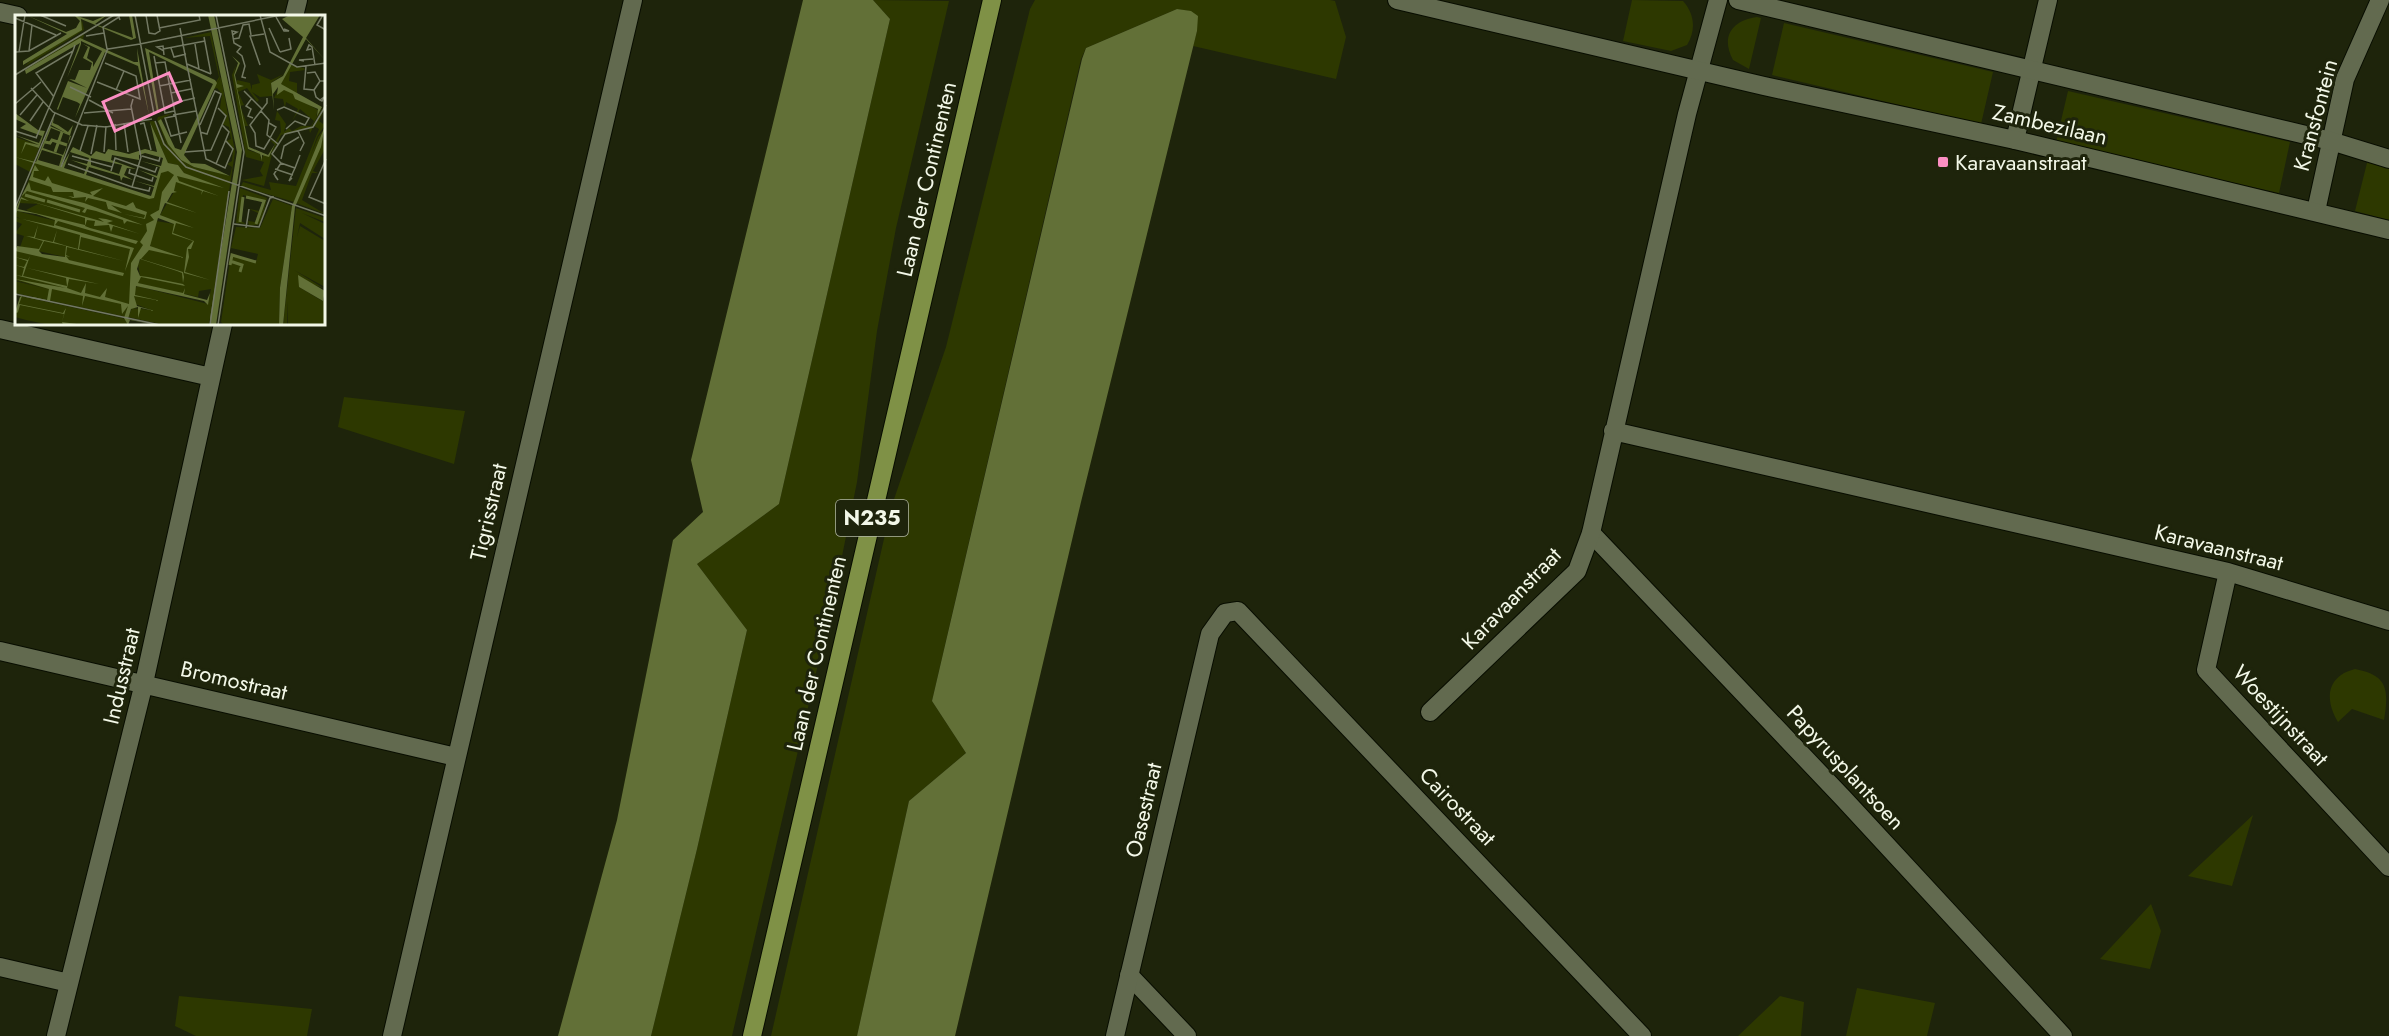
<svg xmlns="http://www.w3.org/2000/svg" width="2389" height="1036" viewBox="0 0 2389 1036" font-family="Jost,sans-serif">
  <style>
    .green { fill: #2d3800 }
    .water { fill: #627037 }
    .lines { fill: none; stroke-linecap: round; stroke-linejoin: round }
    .pedestrian-casing { stroke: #080d00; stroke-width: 20 }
    .minor-casing { stroke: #080d00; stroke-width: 20 }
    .tertiary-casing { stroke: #080d00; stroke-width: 20 }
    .primary-casing { stroke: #080d00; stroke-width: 20 }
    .pedestrian { stroke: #626a4f; stroke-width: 18 }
    .minor { stroke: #626a4f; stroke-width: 18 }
    .tertiary { stroke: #626a4f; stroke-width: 18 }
    .primary { stroke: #7f9146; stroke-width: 18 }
    .poi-dot { fill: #fc8fc3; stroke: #1e240b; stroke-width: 2 }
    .labels { text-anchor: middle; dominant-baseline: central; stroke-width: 6; stroke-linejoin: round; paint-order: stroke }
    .shield { fill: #1e240b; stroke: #b3b8a6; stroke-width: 1.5 }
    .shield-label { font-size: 21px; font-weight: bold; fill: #f3f8e8 }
    .street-label { font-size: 22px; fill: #f3f8e8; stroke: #1e240b }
    .poi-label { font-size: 22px; fill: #f3f8e8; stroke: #1e240b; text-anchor: start }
    .inset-river { fill: none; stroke: #627037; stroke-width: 3 }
    .inset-road { fill: none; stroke: #737963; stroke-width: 1.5 }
    .view { fill: #fc8fc3; fill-opacity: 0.15; stroke: #fc8fc3; stroke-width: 3 }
    .inset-edge { fill: none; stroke: #f3f8e8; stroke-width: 3 }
  </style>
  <rect width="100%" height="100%" fill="#1e240b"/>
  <!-- green -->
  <path class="green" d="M873,0L949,1L896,228L877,331L857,482L835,591L732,1036H651L697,849L747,630L697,564L779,504L890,19Z
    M1035,0H1330L1335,1L1346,37L1336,79L1193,46L1197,31L1188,11L1177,9L1086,48L1081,59L932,701L966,753L909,801L857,1036H771L891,508L946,347L1030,9Z
    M1632,0L1683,1C1695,14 1696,31 1687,45L1671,51L1623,41Z
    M1757,17L1761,18L1749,69L1733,60C1720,36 1733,20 1757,17Z
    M1784,23L1993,72L1981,124L1772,75Z
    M2068,91L2290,142L2279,193L2056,142Z
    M2368,159L2389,166V220L2355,211Z
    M344,397L465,411L454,464L338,427Z
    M2355,669C2388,675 2389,690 2384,720L2352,709L2338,722C2324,699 2327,676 2355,669Z
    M2253,815L2232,886L2188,876Z
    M2151,904L2161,931L2150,969L2100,959Z
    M1857,988L1935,1003L1927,1036H1846Z
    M179,996L312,1009L307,1036H196L175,1026Z
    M1780,996L1804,1002L1801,1036H1738Z"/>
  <!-- water -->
  <path class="water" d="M803,0H873L890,19L779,504L697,564L747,630L697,849L651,1036H558L617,820L673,540L703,512L691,460Z
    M1177,9L1191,11L1198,16L1197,31L1081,502L955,1036H857L909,801L966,753L932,701L1082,59L1086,48Z"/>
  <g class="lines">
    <defs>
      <path id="pedestrian" d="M1591,533L1843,798L2063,1036
        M1129,975L1187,1036"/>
      <path id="minor" d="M0,12L18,16
        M294,16L298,0
        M2015,140L2048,0
        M2316,211L2345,79L2380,0
        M0,329L211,377
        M1613,431L2228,572L2389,621
        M2228,572L2206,670L2389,867
        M0,651L456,757
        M1430,712L1577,571L1591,533L1687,114L1718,0
        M0,967L69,983
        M56,1036L144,683L223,324
        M392,1036L633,0
        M1115,1036L1210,634L1225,613L1238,611L1642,1036"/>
      <path id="tertiary" d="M1397,0L1764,86L2015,140L2389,230
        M1738,0L2331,141L2389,159"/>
      <path id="primary" d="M752,1036L992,0"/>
    </defs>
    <!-- pedestrian casing -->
    <use href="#pedestrian" class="pedestrian-casing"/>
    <!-- minor casing -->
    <use href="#minor" class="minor-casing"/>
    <!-- tertiary casing -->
    <use href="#tertiary" class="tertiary-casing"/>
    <!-- primary casing -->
    <use href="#primary" class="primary-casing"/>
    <!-- pedestrian -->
    <use href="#pedestrian" class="pedestrian"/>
    <!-- minor -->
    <use href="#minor" class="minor"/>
    <!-- tertiary -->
    <use href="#tertiary" class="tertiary"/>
    <!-- primary -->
    <use href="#primary" class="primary"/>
  </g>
  <!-- markers -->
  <rect class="poi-dot" x="1937" y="156" width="12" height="12" rx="3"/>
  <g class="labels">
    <!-- shield labels -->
    <rect class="shield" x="836" y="500" width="72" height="36" rx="4.5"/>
    <g class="shield-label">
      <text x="872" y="518">N235</text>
    </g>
    <!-- street labels -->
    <g class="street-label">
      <text transform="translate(2315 115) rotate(-75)">Kransfontein</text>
      <text transform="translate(2050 124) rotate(13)">Zambezilaan</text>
      <text transform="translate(926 179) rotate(-77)">Laan der Continenten</text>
      <text transform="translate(488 512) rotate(-77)">Tigrisstraat</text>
      <text transform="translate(2219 547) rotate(14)">Karavaanstraat</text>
      <text transform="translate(1511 598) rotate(-46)">Karavaanstraat</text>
      <text transform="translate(816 653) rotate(-77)">Laan der Continenten</text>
      <text transform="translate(121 676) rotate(-77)">Indusstraat</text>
      <text transform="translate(234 680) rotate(13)">Bromostraat</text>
      <text transform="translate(2281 715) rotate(47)">Woestijnstraat</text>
      <text transform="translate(1846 767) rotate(47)">Papyrusplantsoen</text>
      <text transform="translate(1458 806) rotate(46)">Cairostraat</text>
      <text transform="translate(1143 810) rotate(-77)">Oasestraat</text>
    </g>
    <!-- poi labels -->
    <g class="poi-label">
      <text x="1955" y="162">Karavaanstraat</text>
    </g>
  </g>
  <!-- overview -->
  <g transform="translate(15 15)">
    <rect width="310" height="310" fill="#1e240b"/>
    <path d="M67,5L69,15L9,52L18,43L11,45L23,37L63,17ZM196,17L205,63L200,72L206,62L220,137L194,310H150L113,302L117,293L136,295L120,289L118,276L122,271L193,289L196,274L184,276L183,282L122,268L125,261L123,250L128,238L137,233L133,227L141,206L160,209L145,200L159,177L160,166L120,248L112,302L0,278V266L33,274L0,265V231L1,233L50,245V242L5,232L9,221L0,218L7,209L0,206V202L6,204L0,201L2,196L41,206L11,195L23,189L4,188L17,158L0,149V122L24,130L10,128L24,133L19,146L136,183L148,151L169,158L163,150L153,148L135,107H129L139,106L154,135L142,105L143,102L158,98L145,105L150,122L166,145L179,152L215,161L217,152L212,149L217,146L218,134L211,126L216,124L214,112L207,109L211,102L205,93L207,79L202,73L196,75L204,62L195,21L169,23ZM69,19L68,25L10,55L32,39ZM221,50L219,60L222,72L229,71L222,69V65L235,68L237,75V70L245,68L242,59L256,65L269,59L256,68L257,81L245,82L237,77L244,85L242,87L232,73L223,77L229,90L225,91L233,111H230L233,135L245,139L246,145L249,139L255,141L260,130L255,125L260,127L266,117L265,106L260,105L262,96L271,109L269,117L274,113L277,116L286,111H296L299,106L285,94L277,106L283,94L271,87L270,93L268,84L259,83L275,50L289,53L290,55L275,57L274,66L282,68V83L303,95L301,101L310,90L296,112L266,120L257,139L249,171L227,165L248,161L245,156L249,147L231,142L217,60ZM309,96L304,106L308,109L310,104V111L308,113L302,122L295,142L303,122L310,113L279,187L226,171L228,167L256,175L254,167L281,171L304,114L299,111L295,118L294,114L284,117L295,114ZM310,118V134L298,156L303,158H297L287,185L310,199L281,188ZM225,173L252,183L246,209L234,211L233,206L240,207L243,198L234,194L245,196L248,186L228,180L226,206L231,209L221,208ZM258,184L277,191L265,273L264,310H209L206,307L216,239L241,247L243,239L216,233L221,212L245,213ZM281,193L310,203V207L287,198L310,209V224L285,208L282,222L285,211L310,226V272L279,255L310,274L284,264V272L304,284L308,286L310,281V310H273V286L272,310H268ZM5,281L111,304L113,310H35L11,305L0,302Z" fill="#2d3800"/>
    <path d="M11,0L51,17L61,13L65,6L59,0L78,6L92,0L80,9L118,23L114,0H117L121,23L116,25L66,4L67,15L8,50V46L52,19ZM193,0H199L227,135L201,310H196L195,303L222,137ZM275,0H305L291,23L310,45L291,24L266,69L307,92L302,101L303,94L280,84L278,79L269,75L262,80L263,72L258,79L259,95L256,68L268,61L288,22L267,4ZM65,23L119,47H123L122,33L134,100L123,51L90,37L60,103L65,89L62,87L48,82L43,95L42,94L53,66L72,73L54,64L60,65L64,55H75L77,48L68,43L73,32L68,29L75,32L72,43L78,47V52L87,36L66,26V29L64,35L52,63L65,28L11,59L10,55ZM130,33L200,65L202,68L169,140L176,148L190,149L215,161L179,152L166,145L153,129L143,106L146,104L160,133L166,135L198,69L134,37L144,98L142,97ZM217,41L225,48L220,60L222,69L229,71L222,73L234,132L253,140L260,129L254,142L247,140V146L245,139L233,134L219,60L223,48ZM0,98L23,115L30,116L24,133L11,129L6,139L10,127L24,130L0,120L24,128L27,121L5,113L11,109L0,104ZM39,102L38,108L43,110L53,117L58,110L46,152L58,132L76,141L81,136L90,139L93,134L114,139L130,134L142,137L135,107L153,148L163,150L169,158L209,173L162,161L164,166L204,181L188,176L186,180L187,176L161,167L159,176L162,177L157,178L152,187L182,198L150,188L145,200L179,213L161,208L158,218L179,226L176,234H173L174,242L170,257L195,265L169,258L172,233L178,226L157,219L159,209L143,203L135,231L170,243L134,235L126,244L168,257L169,262L168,268L167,258L162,256L125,244L122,254L125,261L133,262L168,269L170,271L126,262L123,268L168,278L170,273L169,279L192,285L195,278L193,290L189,286L121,271L120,280L146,286L119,281L122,291L140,296L126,293L123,303V292L116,294L113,304L142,310L115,305L113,310L109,303L113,291L107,299L106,289L70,281L67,291L68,281L37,274L35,286L19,284L7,281L4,289L48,298L51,293L47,307L69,310H48L47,307L49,299L5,290L3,297L2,298L0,297L5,282L7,281L17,283L18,282L32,285L34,274L0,264L51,273L0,260L7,261L9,253L0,250L9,252L12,246L0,242L13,245L15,241L8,261L52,271L51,263L12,253L84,269L54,264L52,273L66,278L71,268L70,278L85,282L92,273L90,282L114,289L116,248L128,230L125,227L132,216L131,209L139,205L135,200L144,195L147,177L159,160L153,156L146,158L139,183L134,184L0,142L21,147L35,111L51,118L36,110ZM36,113L56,121L48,140L28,133ZM27,135L47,141L44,151L23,145ZM55,137L74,143L72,149L56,145L72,151L69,159L49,153ZM130,138L148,143L146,151L126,146L145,152L142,161L124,155L142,163L139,171L120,166L139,172L136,181L71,160L74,152L105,161L106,166L108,162L118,165L109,160L112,153L121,154L96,145L97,140L124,145V140ZM76,143L107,150L104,159L76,150ZM310,111L306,132L280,192L268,310H264L265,273L277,191ZM20,150L24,156H19L18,162L30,166L33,161L37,168L77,180L75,177L88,173L78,181L111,191L118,187L121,193L132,197L130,204L109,199L129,203L130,200L96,190L107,198L93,194L91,187L73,183L70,187L71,182L58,183L53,181L59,182L58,177H38L36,172L14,165ZM14,167L16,175L69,188L128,210L112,206L109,209L108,205L81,196L72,194L70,198L67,197L70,193L12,176L6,182ZM6,182L14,186L6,184L3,194L70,210V203L15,186L89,207L83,203L91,204L98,206L92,208L125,219L98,211L96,217L94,210L79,211L80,206L72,205L70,211L75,213L123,226L121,229L43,206L40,210L119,233L110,256L115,234L66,222L64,234L109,246L52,232L51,240L55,242L107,255L51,241L54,245L109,258L108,261L0,236L2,231L24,234L28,226L11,221L19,222L23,210L20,223L38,227L42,215L39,227L52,231L63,234L65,220L7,204L39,211L40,205L21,199L2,196L0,201L6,203L0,201V196ZM29,226L51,231L50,242L27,239L24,236ZM283,260L310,276L308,286L284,272Z" fill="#627037" fill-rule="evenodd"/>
    <path class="inset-river" d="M30,127L35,128L37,125L52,130M40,137L47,117M10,180L30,186M231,182L249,186L241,209M32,186L65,196M225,207L228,182M215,246L227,250L225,257M215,250L217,240L241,247"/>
    <path class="inset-road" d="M25,0L51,11M120,0L139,99M131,0L134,18L140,19L145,16L142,0M201,0L229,137L203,310M245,0L255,37L282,52L311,48M308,0L302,10L311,15M261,2L269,16H274L269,14M0,3L41,20M144,13L185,5L184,0M165,13L173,56M254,13L265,37M217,20L222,17L217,16L219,28L226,32L222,37L227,41L230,51L227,62L231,63M71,21L89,18M189,22L196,59M218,24L224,23L228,10L234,9L236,20M125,29L266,0M180,29L184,54M156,33L159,42L171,39M92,34L88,12L104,2L105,5M93,34L125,29M148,34L190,26M296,34L292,35L294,30L297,32L300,50M14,36L17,10M149,36L142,32L148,31L149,40M0,37L14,36L46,18M4,37L10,0M265,37L276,34L274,23M139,41L150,98L159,96M289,46L284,45L298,44M140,48L150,47L166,128M172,49L196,59M245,50L235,21L249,19M291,51L289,74L299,75M173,55L191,144L210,153L218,134L211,126M292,58L300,57L305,66H311M0,60L99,0M82,67L125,84L121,61L90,48M144,71L176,65M55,72L76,82M16,73L38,97L67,110L91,112L137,104M101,75L109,56M229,76L247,94M156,78L176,74M39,82L21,58L58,36L60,30M237,83L231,91L236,94L233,101L238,103M252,83V88L235,110L240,118L241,131L249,134L255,124M74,85L98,98M305,85L309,82L307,86L305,85L301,82L299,75L305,66M158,88L180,83M0,89L26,67M262,95L269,92L294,103L290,110L280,106L271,114M246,96L254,105L252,120L263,129M69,98L116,94M5,100L22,80M158,100L181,96M160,101L150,103L156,121L172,117M15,106L28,87M140,106L149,129L171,152L311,201M109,108L113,137M254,108L261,112L255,123M100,109L101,135M125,109L129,108L136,135M185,110L200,76L206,79L192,119L185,117M0,116L22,123M283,116L289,128L285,136M21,123L58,36M65,136L73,111M89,137L91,111M170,137L196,135L211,101L203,93M76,139L82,110M285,140L280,153L266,148L257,139L270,119L298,112L311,90M57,141L97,152M127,141L144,146L145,142M266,144L269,131L284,122M311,144L294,182L311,189M53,149L117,172L134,176L135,172M201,149L214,117L207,110M46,152L93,33M115,154L114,158L137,166L138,162M260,154L278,160M96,156L100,143L140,157L142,152M260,161L263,165L259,159L266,148M277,163L274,166L280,153M117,172L126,142L116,91L118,84M0,193L40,98M219,209L244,212L255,183L259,182M231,213L234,194M0,279L145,310M195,310L214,176"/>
    <path class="view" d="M154,58L166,86L100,116L88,87Z"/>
    <rect width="310" height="310" class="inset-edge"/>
  </g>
</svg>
